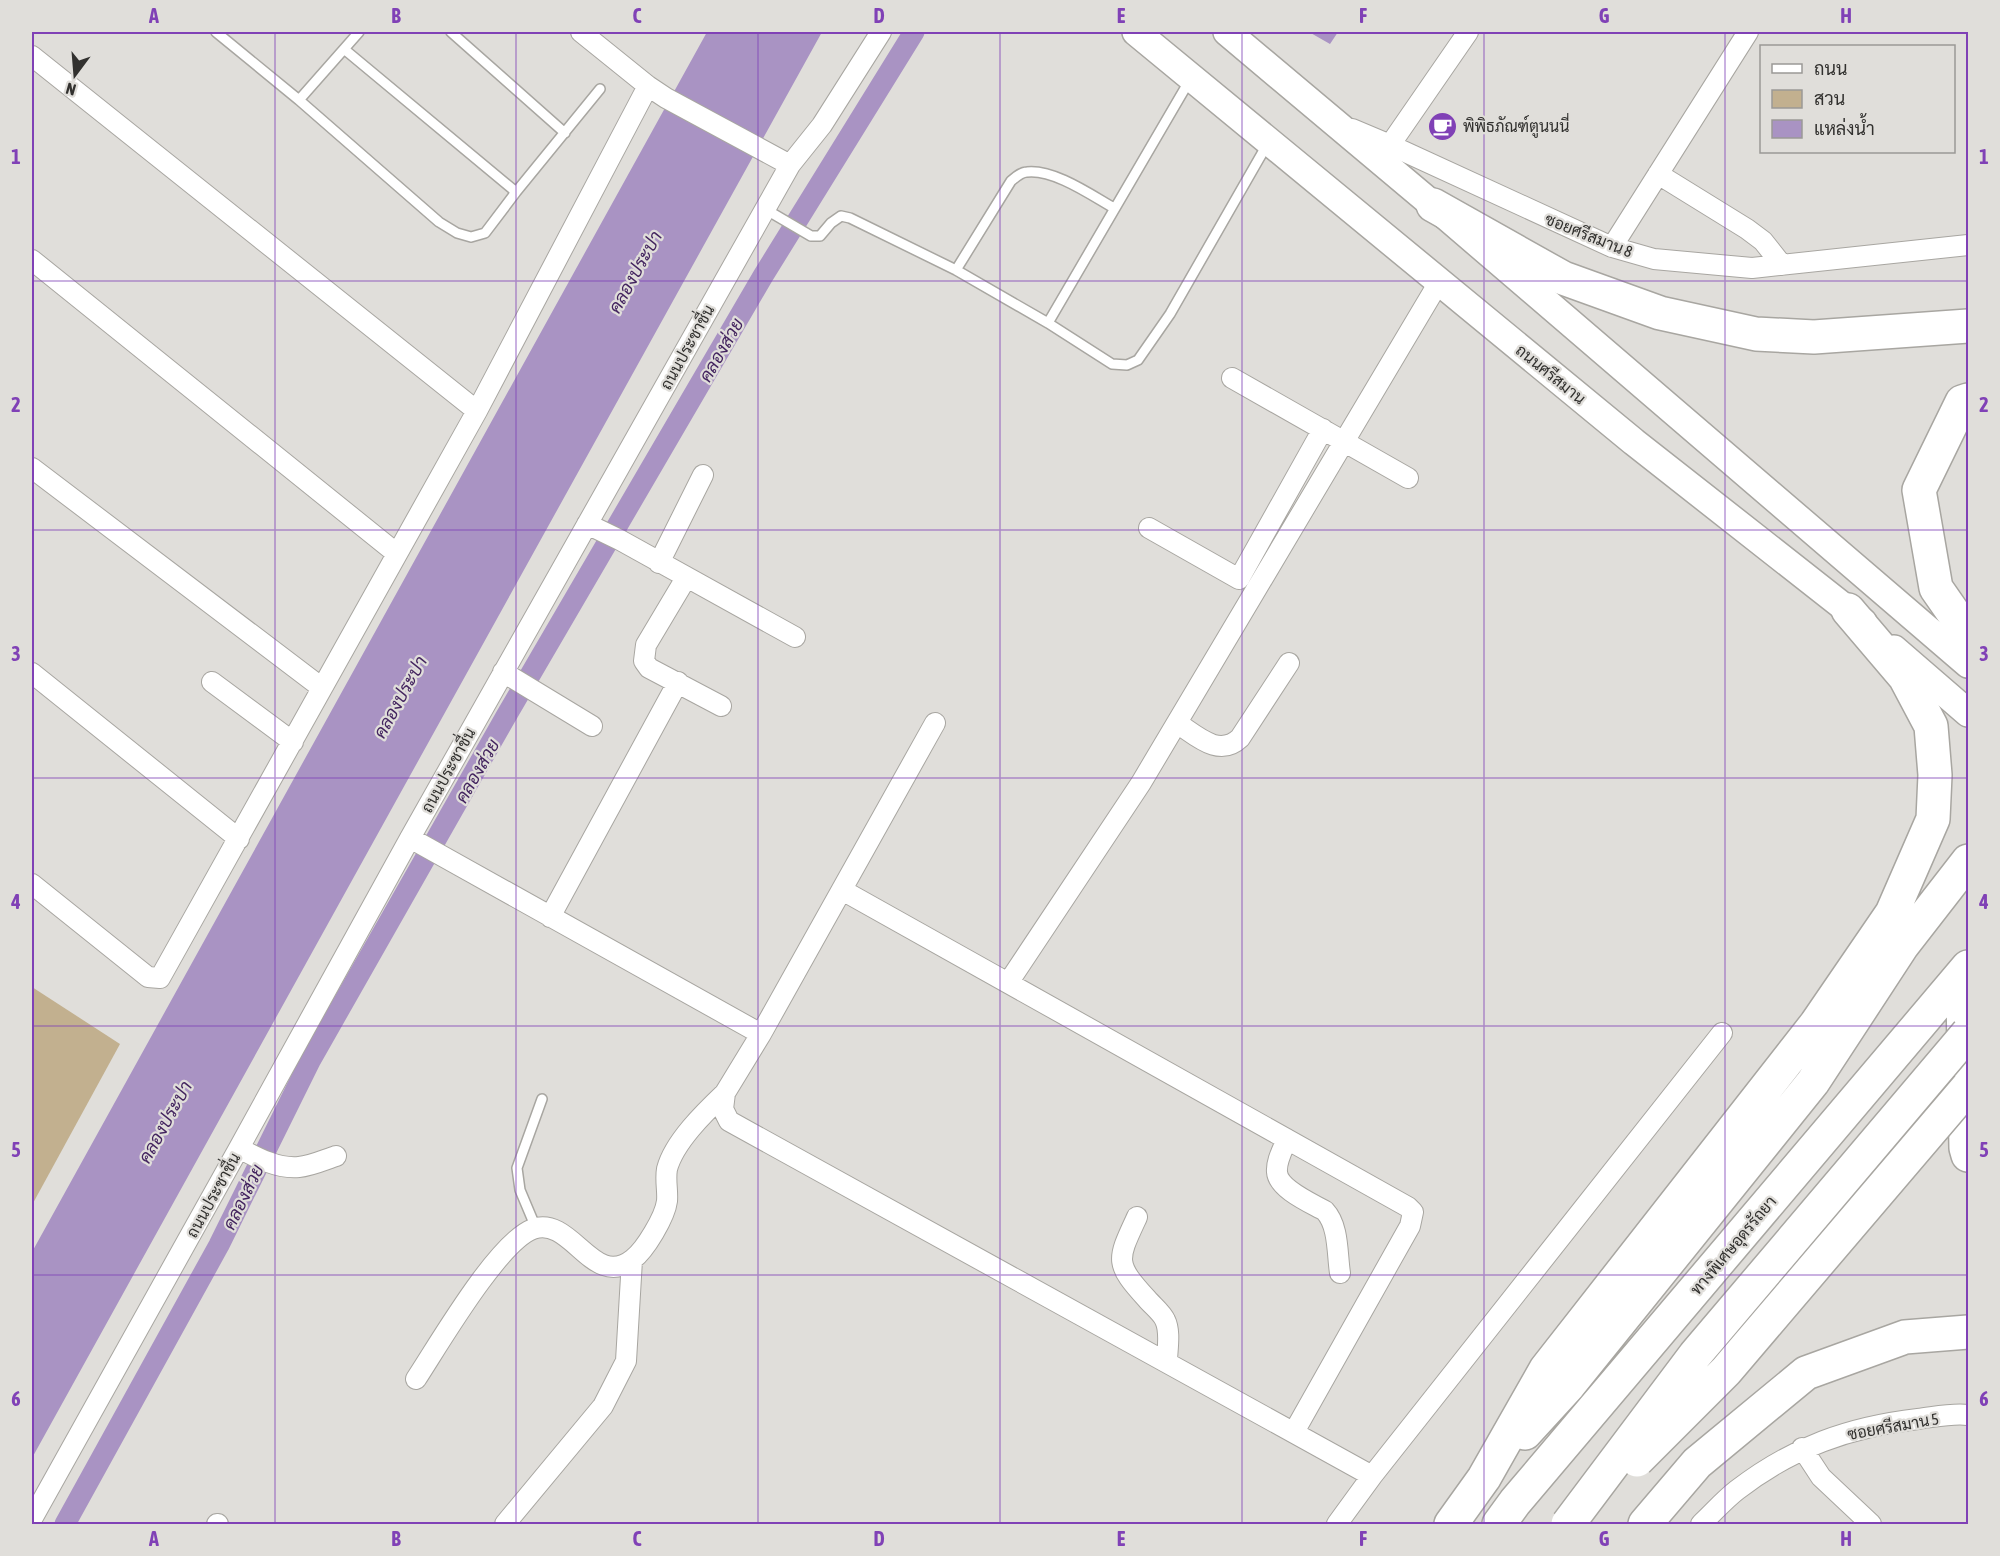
<svg xmlns="http://www.w3.org/2000/svg" width="2000" height="1556" viewBox="0 0 2000 1556" font-family="'Asap Condensed',Sarabun,sans-serif">
  <style>
    .green { fill: #c2b08f }
    .water { fill: #a993c3 }
    .lines { fill: none; stroke-linecap: round; stroke-linejoin: round }
    .canal { stroke: #a993c3; stroke-width: 21 }
    .service-casing { stroke: #a8a6a1; stroke-width: 12 }
    .minor-casing { stroke: #a8a6a1; stroke-width: 22 }
    .secondary-casing { stroke: #a8a6a1; stroke-width: 30 }
    .motorway-casing { stroke: #a8a6a1; stroke-width: 36 }
    .service { stroke: #fff; stroke-width: 9 }
    .minor { stroke: #fff; stroke-width: 20 }
    .secondary { stroke: #fff; stroke-width: 27 }
    .motorway { stroke: #fff; stroke-width: 33 }
    .motorway-bridge-casing { stroke: #a8a6a1; stroke-width: 36; stroke-linecap: butt }
    .motorway-bridge { stroke: #fff; stroke-width: 33 }
    .grid { fill: none; stroke: #8041b6; stroke-width: 1.5; stroke-opacity: 0.55 }
    .labels { text-anchor: middle; dominant-baseline: central; stroke-width: 4.5; stroke-linejoin: round; paint-order: stroke }
    .poi-label { font-size: 16px; fill: #32312f; stroke: #e0deda; text-anchor: start }
    .street-label { font-size: 16px; fill: #32312f; stroke: #e0deda }
    .water-label { font-size: 18px; font-style: italic; fill: #43245f; stroke: #e0deda }
    .neatline { fill: none; stroke: #8041b6; stroke-width: 2 }
    .grid-label { font-size: 20px; text-anchor: middle; font-weight: bold; fill: #8041b6 }
  </style>
  <rect width="100%" height="100%" fill="#e0deda"/>
  <!-- green -->
  <path class="green" d="M32,987L120,1044L32,1205Z"/>
  <!-- water -->
  <path class="water" d="M707,32H822L32,1458V1252Z
    M1309,32H1338L1330,44Z"/>
  <g class="lines">
    <!-- canal -->
    <path class="canal" d="M65,1524L219,1245L310,1061L505,718L763,276L914,32"/>
    <defs>
      <path id="service" d="M216,32L299,100L439,222L457,233L471,237L485,233L516,192L600,89
        M451,32L565,133
        M344,49L516,192
        M299,100L359,32
        M765,209L811,236H820L831,223L841,216L850,218L956,270L1048,323L1112,364L1127,365L1138,360L1170,314L1268,143
        M956,270L1011,181C1016,177 1021,172 1027,172C1054,169 1091,195 1114,208
        M1048,323L1191,78
        M536,1228L520,1190L517,1168L542,1099"/>
      <path id="minor" d="M581,32L648,86L666,98L790,165
        M32,56L477,411
        M1352,129L1390,145L1612,247L1654,259L1752,268L1968,245
        M1390,145L1468,32
        M1658,174L1747,229L1763,241L1782,265
        M1612,247L1748,32
        M32,260L396,553
        M1232,378L1408,478
        M32,468L322,688
        M587,524L620,540L795,637
        M1149,528L1239,579L1323,429
        M659,563L703,475
        M686,578L646,645L644,661L649,668L721,706
        M503,672L592,726
        M32,673L239,839
        M212,682L293,742
        M935,723L761,1034L725,1093L723,1109L729,1121L1372,1476
        M1177,723C1197,736 1219,758 1240,738L1289,663
        M410,838L761,1034
        M32,884L148,977L160,978L477,411L648,86
        M842,890L1408,1207L1413,1212L1410,1226L1294,1432
        M550,917L678,682
        M1008,983L1141,783L1439,282
        M1287,1139C1283,1149 1276,1161 1277,1172C1278,1189 1311,1203 1325,1211C1339,1226 1337,1254 1340,1273
        M239,1148C257,1158 278,1169 299,1167C311,1166 324,1160 336,1156
        M1137,1217C1117,1260 1114,1263 1147,1299C1153,1306 1162,1313 1165,1320C1171,1332 1167,1350 1167,1362
        M416,1379C439,1344 498,1242 533,1229C572,1215 593,1291 633,1259C645,1250 665,1217 667,1201C668,1191 665,1180 667,1169C674,1142 705,1112 725,1093
        M1802,1448L1821,1477L1871,1524
        M32,1519L239,1148L410,838L790,165L822,125L881,32
        M217,1524H218
        M505,1524L603,1406L626,1361L632,1260
        M1337,1524L1372,1476L1722,1033
        M1701,1524C1713,1513 1724,1500 1737,1490C1793,1447 1849,1427 1918,1419C1935,1417 1952,1413 1968,1415"/>
      <path id="secondary" d="M1136,32L1634,442L1863,622
        M1227,32L1433,205L1968,664
        M1894,649L1968,713"/>
      <path id="motorway" d="M1433,205L1563,278L1660,313L1756,334L1814,337L1968,326
        M1968,400L1962,402L1919,490L1936,588L1968,634
        M1968,980L1963,997L1966,1148L1968,1155
        M1525,1433L1569,1385L1813,1082L1902,946L1968,861
        M1451,1524L1484,1478L1546,1369L1816,1024L1892,913L1933,819L1935,775L1931,726L1905,677L1848,610
        M1499,1524L1515,1502L1968,967
        M1645,1524L1697,1463L1806,1373L1905,1337L1968,1332"/>
    </defs>
    <!-- service casing -->
    <use href="#service" class="service-casing"/>
    <!-- minor casing -->
    <use href="#minor" class="minor-casing"/>
    <!-- secondary casing -->
    <use href="#secondary" class="secondary-casing"/>
    <!-- motorway casing -->
    <use href="#motorway" class="motorway-casing"/>
    <!-- service -->
    <use href="#service" class="service"/>
    <!-- minor -->
    <use href="#minor" class="minor"/>
    <!-- secondary -->
    <use href="#secondary" class="secondary"/>
    <!-- motorway -->
    <use href="#motorway" class="motorway"/>
    <defs>
      <path id="motorway-bridge" d="M1637,1460L1726,1371L1968,1087
        M1568,1524L1695,1355L1968,1033"/>
    </defs>
    <!-- motorway-bridge casing -->
    <use href="#motorway-bridge" class="motorway-bridge-casing"/>
    <!-- motorway-bridge -->
    <use href="#motorway-bridge" class="motorway-bridge"/>
  </g>
  <!-- grid -->
  <path class="grid" d="M275,32V1524M516,32V1524M758,32V1524M1000,32V1524M1242,32V1524M1484,32V1524M1725,32V1524M32,281H1968M32,530H1968M32,778H1968M32,1026H1968M32,1275H1968"/>
  <!-- icons -->
  <defs>
    <symbol id="cafe-disc" viewBox="-11 -11 22 22"><circle r="9.5" fill="#8041b6" stroke="#e0deda"/><path d="M-5.5-4.5H6V0H3Q3 3.5 0 3.5H-2.5Q-5.5 3.5-5.5 0ZM3-3.2v2h1.7v-2ZM-6 4.5H4V6H-6Z" fill="#fff"/></symbol>
  </defs>
  <g fill-rule="evenodd">
    <use href="#cafe-disc" x="1426" y="110" width="33" height="33"/>
  </g>
  <g class="labels">
    <!-- poi labels -->
    <g class="poi-label">
      <text x="1463" y="126">พิพิธภัณฑ์ตูนนนี่</text>
    </g>
    <!-- street labels -->
    <g class="street-label">
      <text transform="translate(1589 235) rotate(22)">ซอยศรีสมาน 8</text>
      <text transform="translate(687 347) rotate(-61)">ถนนประชาชื่น</text>
      <text transform="translate(1551 374) rotate(39)">ถนนศรีสมาน</text>
      <text transform="translate(448 770) rotate(-61)">ถนนประชาชื่น</text>
      <text transform="translate(213 1195) rotate(-61)">ถนนประชาชื่น</text>
      <text transform="translate(1733 1245) rotate(-50)">ทางพิเศษอุดรรัถยา</text>
      <text transform="translate(1893 1426) rotate(-10)">ซอยศรีสมาน 5</text>
    </g>
    <!-- water labels -->
    <g class="water-label">
      <text transform="translate(635 272) rotate(-61)">คลองประปา</text>
      <text transform="translate(721 350) rotate(-60)">คลองส่วย</text>
      <text transform="translate(400 697) rotate(-61)">คลองประปา</text>
      <text transform="translate(477 771) rotate(-60)">คลองส่วย</text>
      <text transform="translate(165 1122) rotate(-61)">คลองประปา</text>
      <text transform="translate(243 1197) rotate(-64)">คลองส่วย</text>
    </g>
  </g>
  <!-- border -->
  <rect width="2000" height="1556" fill="none" stroke="#e0deda" stroke-width="66"/>
  <!-- legend -->
  <rect x="1760" y="45" width="195" height="108" fill="#e0deda" stroke="#9a9996" stroke-width="1.5"/>
  <rect x="1772" y="64" width="30" height="9" fill="#ffffff" stroke="#9a9996" stroke-width="1.5"/>
  <text x="1814" y="75" font-size="18" fill="#32312f">ถนน</text>
  <rect x="1772" y="90" width="30" height="18" fill="#c2b08f" stroke="#9a9996" stroke-width="1.5"/>
  <text x="1814" y="105" font-size="18" fill="#32312f">สวน</text>
  <rect x="1772" y="120" width="30" height="18" fill="#a993c3" stroke="#9a9996" stroke-width="1.5"/>
  <text x="1814" y="135" font-size="18" fill="#32312f">แหล่งน้ำ</text>
  <!-- north arrow -->
  <g transform="translate(75 75) rotate(196)" stroke="#e0deda" stroke-width="4.5" paint-order="stroke">
  <path d="M0-4.5L10 22L0 15L-10 22Z" fill="#32312f"/>
  <text y="-9" font-size="16" font-weight="bold" text-anchor="middle" fill="#32312f">N</text>
  </g>
  <rect x="33" y="33" width="1934" height="1490" class="neatline"/>
  <g class="grid-label">
    <text x="154" y="23">A</text>
    <text x="396" y="23">B</text>
    <text x="637" y="23">C</text>
    <text x="879" y="23">D</text>
    <text x="1121" y="23">E</text>
    <text x="1363" y="23">F</text>
    <text x="1604" y="23">G</text>
    <text x="1846" y="23">H</text>
    <text x="16" y="164">1</text>
    <text x="1984" y="164">1</text>
    <text x="16" y="412">2</text>
    <text x="1984" y="412">2</text>
    <text x="16" y="661">3</text>
    <text x="1984" y="661">3</text>
    <text x="16" y="909">4</text>
    <text x="1984" y="909">4</text>
    <text x="16" y="1157">5</text>
    <text x="1984" y="1157">5</text>
    <text x="16" y="1406">6</text>
    <text x="1984" y="1406">6</text>
    <text x="154" y="1546">A</text>
    <text x="396" y="1546">B</text>
    <text x="637" y="1546">C</text>
    <text x="879" y="1546">D</text>
    <text x="1121" y="1546">E</text>
    <text x="1363" y="1546">F</text>
    <text x="1604" y="1546">G</text>
    <text x="1846" y="1546">H</text>
  </g>
</svg>
